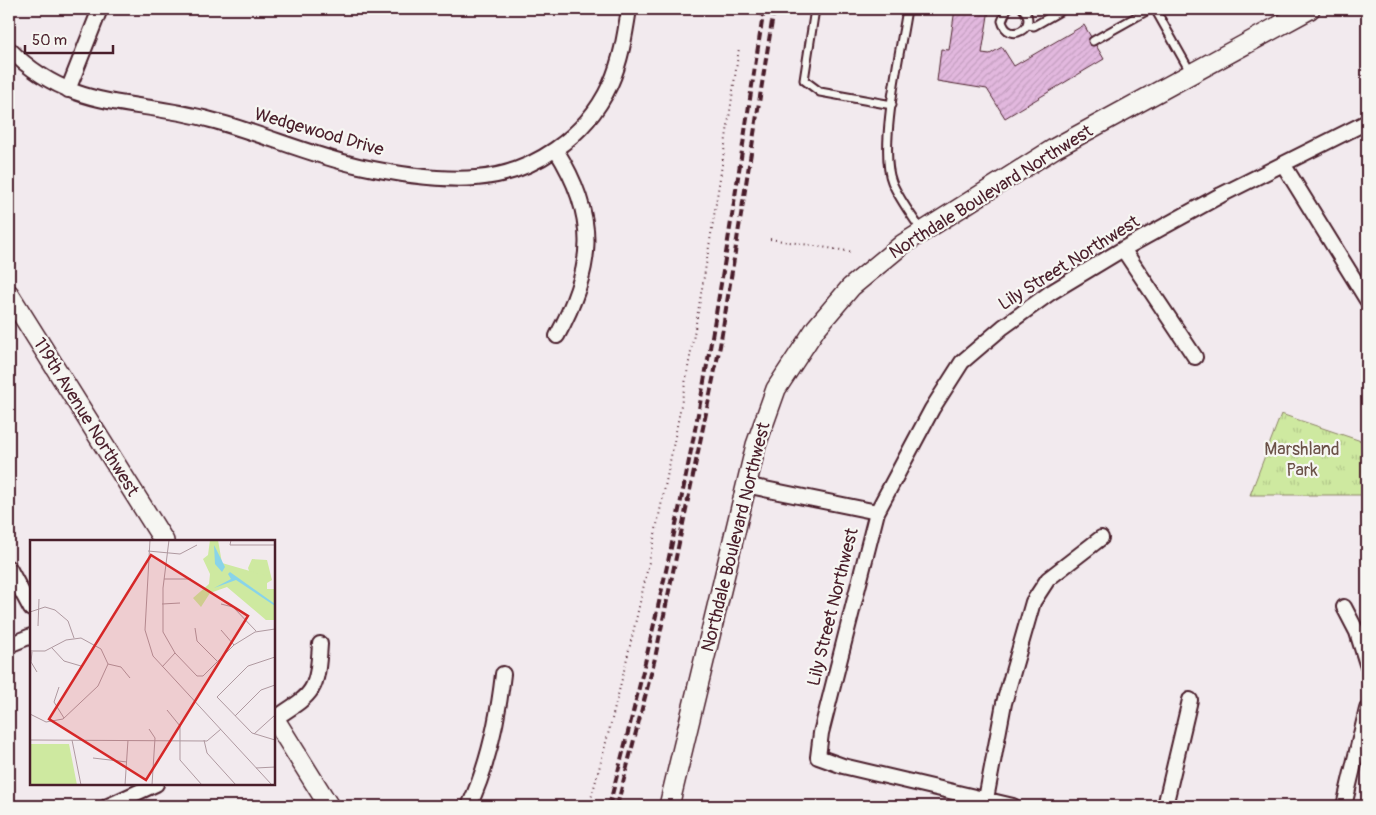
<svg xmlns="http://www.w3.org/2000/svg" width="1376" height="815" viewBox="0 0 1376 815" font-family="Pangolin,sans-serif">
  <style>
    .park { fill: url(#park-tufts); stroke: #8c8466 }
    .building { fill: url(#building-hatch); stroke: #4a1f2b }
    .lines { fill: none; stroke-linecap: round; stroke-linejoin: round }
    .lane-casing { stroke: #4a1f2b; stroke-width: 11 }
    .street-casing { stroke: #4a1f2b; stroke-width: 18 }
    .secondary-casing { stroke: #4a1f2b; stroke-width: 22 }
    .path { stroke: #4a1f2b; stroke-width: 2; stroke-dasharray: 1 4; stroke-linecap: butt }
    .lane { stroke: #f6f6f2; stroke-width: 7 }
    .street { stroke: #f6f6f2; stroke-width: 14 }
    .secondary { stroke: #f6f6f2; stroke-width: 19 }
    .rail { stroke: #4a1f2b; stroke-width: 4; stroke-dasharray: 8 4; stroke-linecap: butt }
    .labels { text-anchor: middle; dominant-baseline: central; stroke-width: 4.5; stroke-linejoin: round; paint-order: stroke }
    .street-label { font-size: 18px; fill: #4a1f2b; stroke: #f6f6f2 }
    .park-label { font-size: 18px; fill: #6b5248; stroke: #f6f6f2 }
    .inset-road { fill: none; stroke: #af99a0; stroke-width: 1 }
    .view { fill: #d62828; fill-opacity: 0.15; stroke: #d62828; stroke-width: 2.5 }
    .inset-edge { fill: none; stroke: #4a1f2b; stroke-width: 2.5 }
  </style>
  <defs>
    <pattern id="park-tufts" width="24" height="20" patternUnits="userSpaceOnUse" patternTransform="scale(1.25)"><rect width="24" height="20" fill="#cee9a0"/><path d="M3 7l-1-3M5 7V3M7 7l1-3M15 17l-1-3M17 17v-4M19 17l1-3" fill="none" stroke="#b2c78a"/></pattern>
    <pattern id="building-hatch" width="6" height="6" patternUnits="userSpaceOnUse" patternTransform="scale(1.25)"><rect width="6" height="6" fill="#e2b8de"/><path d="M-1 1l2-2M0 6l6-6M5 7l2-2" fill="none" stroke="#c39ebf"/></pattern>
  </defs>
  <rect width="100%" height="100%" fill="#f2eaee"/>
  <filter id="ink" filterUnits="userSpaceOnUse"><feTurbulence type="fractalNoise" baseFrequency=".02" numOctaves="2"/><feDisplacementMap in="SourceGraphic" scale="10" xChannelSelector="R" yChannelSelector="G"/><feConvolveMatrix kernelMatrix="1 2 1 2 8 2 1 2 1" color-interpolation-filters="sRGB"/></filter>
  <g filter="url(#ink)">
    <!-- park -->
    <path class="park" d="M1281,414L1367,443V495H1250Z"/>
    <!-- building -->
    <path class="building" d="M955,9H989L982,53L990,54L1002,47L1014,66L1084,25L1104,59L1005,118L987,89L937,81L941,49L949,50Z"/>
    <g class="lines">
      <defs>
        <path id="lane" d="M815,9L804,80L820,92L892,105
          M907,9C901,49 878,147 892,182C899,199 912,216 922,231
          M1007,9L1002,21C1008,45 1040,27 1023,9
          M1155,9L1191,73
          M1028,25L1034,26L1064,9
          M1093,41L1150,9"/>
        <path id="street" d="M9,49C73,113 132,98 211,120C261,133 309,155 359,166C396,174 438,181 476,178C532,174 586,137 610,85C621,61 625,35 629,9
          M68,90L100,9
          M556,150C599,218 594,268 557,336
          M1283,164L1367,300
          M1123,249L1195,357
          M745,485L877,512
          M9,568L31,609
          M1344,607L1357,632L1367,664
          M9,645L31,636
          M274,719C314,693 317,693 320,644
          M986,799L1004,703L1033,602L1048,579L1101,538
          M108,806L156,784
          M469,806C488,766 498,718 503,674
          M1013,806L843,766L818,757L821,733L877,512L932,409L962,362L1003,327L1050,293L1123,249L1221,195L1367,122
          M1165,806L1190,700
          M1344,806L1367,709"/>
        <path id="secondary" d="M9,294L164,541
          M274,718L329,806
          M669,806L756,445L776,389L816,328L851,287L903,244L1055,148L1310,9"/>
      </defs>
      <!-- lane casing -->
      <use href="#lane" class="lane-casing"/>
      <!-- street casing -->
      <use href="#street" class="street-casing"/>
      <!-- secondary casing -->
      <use href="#secondary" class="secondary-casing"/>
      <!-- path -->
      <path class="path" d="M770,239L854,252
        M589,806C657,559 704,301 739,48"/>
      <!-- lane -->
      <use href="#lane" class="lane"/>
      <!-- street -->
      <use href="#street" class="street"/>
      <!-- secondary -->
      <use href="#secondary" class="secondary"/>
      <!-- rail -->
      <path class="rail" d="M609,806C649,655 683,502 710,348C730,235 746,122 764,9
        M617,806L655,658L720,346L774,9"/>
    </g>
  </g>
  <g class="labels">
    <!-- street labels -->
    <g class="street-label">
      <text transform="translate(319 132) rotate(16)">Wedgewood Drive</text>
      <text transform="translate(991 192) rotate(-32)">Northdale Boulevard Northwest</text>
      <text transform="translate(1069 263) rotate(-32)">Lily Street Northwest</text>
      <text transform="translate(86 417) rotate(58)">119th Avenue Northwest</text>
      <text transform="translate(736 537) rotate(-76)">Northdale Boulevard Northwest</text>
      <text transform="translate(833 607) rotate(-76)">Lily Street Northwest</text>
    </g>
    <!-- park labels -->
    <g class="park-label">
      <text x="1302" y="449">Marshland<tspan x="1302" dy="21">Park</tspan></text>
    </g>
  </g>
  <!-- overview -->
  <g transform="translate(30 540)">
    <rect width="245" height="245" fill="#f2eaee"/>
    <path d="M222,19L237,20L242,40L237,43V49H245V61L236,80L218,28Z" fill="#cee9a0"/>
    <path d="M180,0H188L192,23L237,36V50H245V80H236L197,47L180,53L171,67L163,58L179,44L180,34L173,19L178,15ZM0,204H39L47,245H0Z" fill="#cee9a0"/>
    <path d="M184,5L195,27L192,32L185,24ZM200,32L245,64V66L206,40L184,48L201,39L198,34Z" fill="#89d4e9"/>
    <path class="inset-road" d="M120,0L115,90L123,116L242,245M139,0L133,48V92L145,113L167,136H173L204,105L225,92L245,89M201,0L200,5H245M118,11L150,14L167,5M134,39H161M132,64L150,63M191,64L203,67L226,91M0,72L15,67L25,70L38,81L44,98M8,86L9,59M165,88L167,101L187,121M191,90L204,105M22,108L34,121L51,126M0,111H15L36,100L51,98L71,109L78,124L68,146L33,179L16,182L0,174M2,112L1,122L7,132M245,117L218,126L187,157L222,193L245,200M78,124L91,127L100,138M132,127L145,113M29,147L24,162L34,178M137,170L150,186V220L172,245M205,176L231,150L245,145M119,189L125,198L122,245M224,194L245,175M0,200L177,201L191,189M42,200L51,245M174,200L177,213L206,245M63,218L97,222M226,228L245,227M95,245L98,200"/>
    <path class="view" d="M121,15L218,76L116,240L19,179Z"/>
    <rect width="245" height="245" class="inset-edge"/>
  </g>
  <!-- margin -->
  <rect width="1376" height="815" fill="none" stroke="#f6f6f2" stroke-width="30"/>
  <rect x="15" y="15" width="1346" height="785" fill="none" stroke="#4a1f2b" stroke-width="2" filter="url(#ink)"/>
  <!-- scale -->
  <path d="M25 45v8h88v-8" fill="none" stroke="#4a1f2b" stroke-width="2.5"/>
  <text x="32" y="45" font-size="15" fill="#4a1f2b" stroke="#f6f6f2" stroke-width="4" paint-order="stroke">50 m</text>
</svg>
